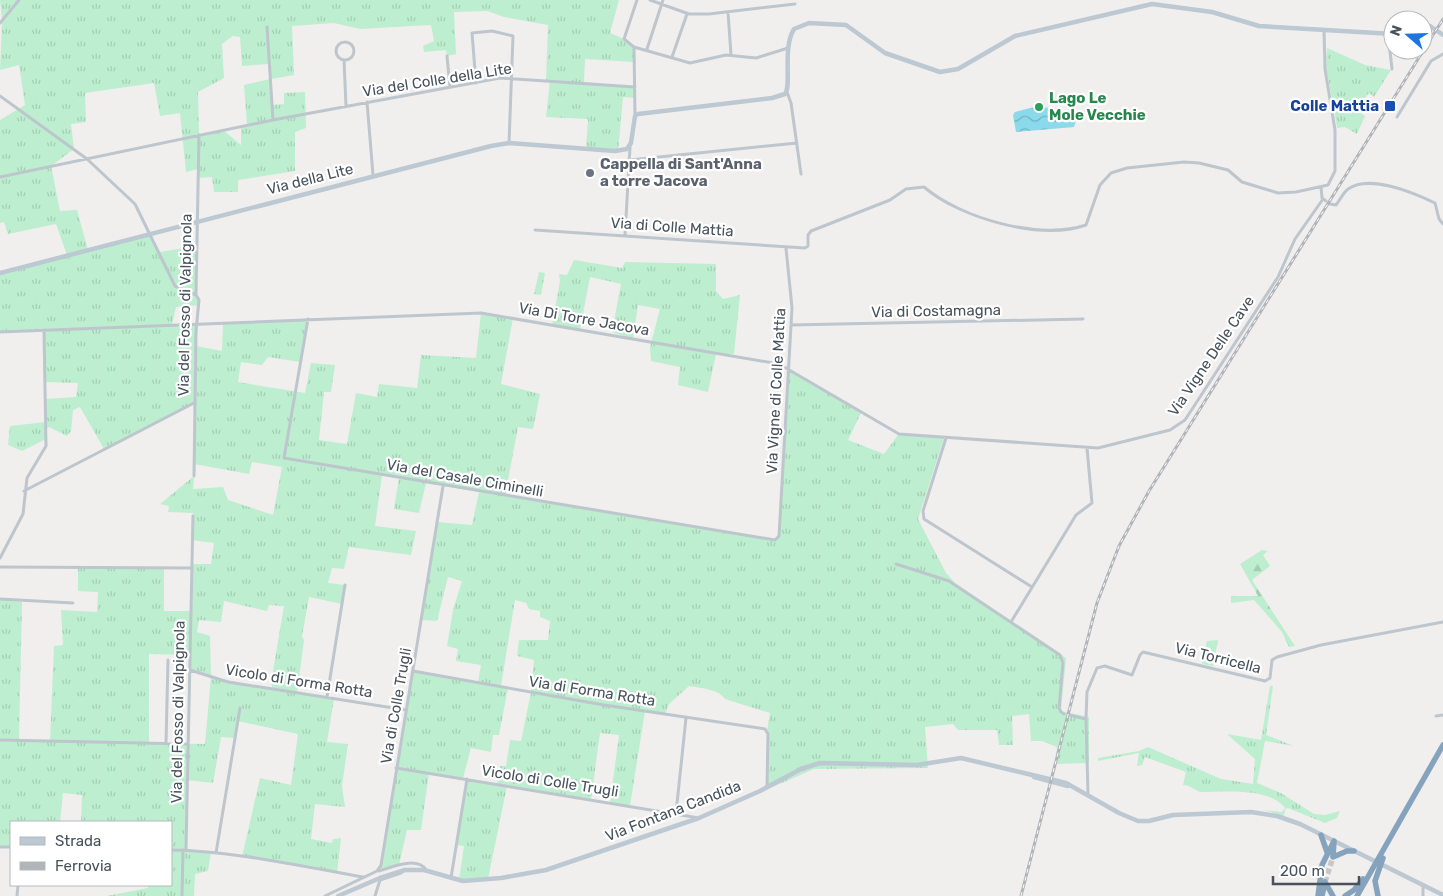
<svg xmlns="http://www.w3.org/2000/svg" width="1443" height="896" viewBox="0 0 1443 896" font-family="Rubik,sans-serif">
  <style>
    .grass { fill: url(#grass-tufts); fill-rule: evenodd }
    .forest { fill: url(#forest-firs) }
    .water { fill: url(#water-waves) }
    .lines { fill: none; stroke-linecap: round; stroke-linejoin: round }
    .highway-tunnel { stroke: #c6c7ca; stroke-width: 5.5; stroke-dasharray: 5.5 3; stroke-linecap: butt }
    .street { stroke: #bdc6cd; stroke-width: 3 }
    .secondary { stroke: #bcc8d2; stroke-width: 4.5 }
    .highway { stroke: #86a3bd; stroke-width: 5.5 }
    .rail-casing { stroke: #b1b4b9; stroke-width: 3 }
    .rail { stroke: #fff; stroke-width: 1; stroke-dasharray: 4; stroke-linecap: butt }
    .transit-dot { fill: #1a4fb4; stroke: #fff; stroke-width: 2 }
    .leisure-dot { fill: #2e9e5b; stroke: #fff; stroke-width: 2 }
    .worship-dot { fill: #6b7280; stroke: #fff; stroke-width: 2 }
    .labels { text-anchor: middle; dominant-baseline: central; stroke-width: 4.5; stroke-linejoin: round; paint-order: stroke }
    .street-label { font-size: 15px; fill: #47525c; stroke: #fff }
    .leisure-label { font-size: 15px; font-weight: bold; fill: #27864d; stroke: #fff; text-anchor: start }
    .transit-label { font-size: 15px; font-weight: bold; fill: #164399; stroke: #fff; text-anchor: end }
    .worship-label { font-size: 15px; font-weight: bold; fill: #5b616d; stroke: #fff; text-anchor: start }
  </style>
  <defs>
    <pattern id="grass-tufts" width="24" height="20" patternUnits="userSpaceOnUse" patternTransform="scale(1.25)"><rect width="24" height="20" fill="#bdeecf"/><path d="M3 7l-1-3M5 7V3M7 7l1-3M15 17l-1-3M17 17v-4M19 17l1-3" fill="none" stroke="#a4ceb4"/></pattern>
    <pattern id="forest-firs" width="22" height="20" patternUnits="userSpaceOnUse" patternTransform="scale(1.25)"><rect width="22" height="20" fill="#bdeecf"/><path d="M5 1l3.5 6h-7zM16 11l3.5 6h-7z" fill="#a4ceb4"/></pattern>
    <pattern id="water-waves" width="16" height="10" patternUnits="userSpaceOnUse" patternTransform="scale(1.25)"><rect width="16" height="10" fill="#8adaeb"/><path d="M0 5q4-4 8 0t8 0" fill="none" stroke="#73b3c2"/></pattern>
  </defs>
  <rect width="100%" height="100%" fill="#f1eeee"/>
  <!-- grass -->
  <path class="grass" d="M0,0H619L610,33L624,39L634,47V62L585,59L584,82L635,87V98L623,97L618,152L586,149L588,119L546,117L550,81L546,80L548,25L504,17L487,11L454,12L456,54L447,56L446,50L424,52L423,46L434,41L431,25L360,29L334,23L292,26L294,75L271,79L272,105L284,104V93L305,92L306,128L295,132V171L238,180V192H214L212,177L198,178V169L186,172L180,113L160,116L154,83L85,93L86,122L71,124L74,149L51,166L60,211L77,210L88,250L149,233L159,252L197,246L196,295L199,305L176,307L172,325L198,324L196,346L222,351L223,323L308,319L300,362L268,357L262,365L241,362L238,382L305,393L311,363L335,365L331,392H324L319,440L347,444L356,393L377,397L379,384L417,388L421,355L476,358L481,313L513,318L501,384L540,394L533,429L518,427L505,496L773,540L779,535L788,369L861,413L848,440L884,454L898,435L944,438L918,519L946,573L955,583L1066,658L1061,711L1089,717V763L1055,764L1057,747L1042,741H1031L1029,714L1012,716L1013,745H999L997,730H958L953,724L925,727L928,768L814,769L766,790L767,731L770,713L725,699C719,689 700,688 689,686L669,704L665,714L645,711L630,806L610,803L619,735L600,733L591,799L507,786L488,879L459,880L464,846L456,845L467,779L497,784L500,766H506L510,740L521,741L531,692L534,660L517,656L519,640H548L550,621L540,617V611L529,609L526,603L515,600L501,686L508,688L499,735H493L491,752L471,748L463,778L429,773L421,830H407L399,865L380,868L413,671L478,682L481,665L456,661L458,649L447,646L453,610L462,581L448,577L437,621L421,620L437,522L472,525L479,492L426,483L419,513L394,509L399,478L382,475L375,526L416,531L411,555L349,547L344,569L332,568L328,583L345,585L342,604L309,597L302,637L304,640L297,693L334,699L327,742L348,744L342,786L345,807L315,804L311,839L332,843L333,839L341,838L337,873L242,857L260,778L291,785L298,734L238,721L235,738L221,737L213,783L188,780L186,849L211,852L208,871L195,874L194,896H107L148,888V885H171V822H81L82,795L63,793L60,822H11V847H0V599L22,602L19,740L50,741L54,646L63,645L61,610L97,612L98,592L78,591V567L164,568V611H190L191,564H211L214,543L192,540L193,513L168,512L169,506L160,504L194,476L193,489L223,487L228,500L273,515L282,467L252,462L249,474L194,464V403L104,449L80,407L73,410L71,431L67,436L49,427L46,429V439L22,451L8,445L10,426L46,422L45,399L76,397L78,383L45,382L44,330L0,332V273L67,255L56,224L8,234L4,222L0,223V120L25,105L19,65L0,70L2,21ZM233,36L240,37L242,66L269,64L270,79L244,85L247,125L241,126V145L223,130L199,135L198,92L224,78L222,44ZM224,601L267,611L269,605L284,606L271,683L273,689L211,677L210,636L197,632L199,620L221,622ZM149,654L190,655V670L211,677L205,744L149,743Z
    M1327,48L1365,65L1391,70L1374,97L1369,93L1357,107L1332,98L1326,68Z
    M1333,102L1352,108L1365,116L1357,134L1345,127L1337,128Z
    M574,260L622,268L625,262L716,264V291L723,299L740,295L734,354H716L708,392L678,385L680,367L651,361L650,347L660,309L638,305L633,339L612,332L621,284L590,277L580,330L552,325L560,281L559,274L567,275Z
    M539,272L545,273L541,295L534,294Z
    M1218,640L1213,666L1202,664L1207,641Z
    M1270,686H1273L1266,735L1294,746L1265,741L1257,783L1281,793L1314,814L1325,815L1340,811L1337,818L1325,823L1288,808L1285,809L1284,816L1263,810L1282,812L1285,808C1269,787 1224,792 1201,792C1195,791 1191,785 1183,785L1186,772L1145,757L1142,765L1137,766L1139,753L1098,761V758L1139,751L1148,747L1221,779L1253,784L1255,759L1227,734L1261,740Z"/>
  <!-- forest -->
  <path class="forest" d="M1262,550L1268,551L1263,555L1270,566L1252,580L1295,646L1289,647L1282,632L1254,600L1231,603V596H1258L1240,564Z"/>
  <!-- water -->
  <path class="water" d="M1030,108C1046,107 1066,107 1076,120L1074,127L1016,132L1013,115L1015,112Z"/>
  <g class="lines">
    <!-- highway-tunnel -->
    <path class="highway-tunnel" d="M1325,882L1333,857"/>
    <!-- street -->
    <path class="street" d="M637,0L624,39L634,47L690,63L726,55L756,58L788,48
      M650,0L689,14H709L795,4
      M728,12L731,55
      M0,23L19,0
      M267,27L273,120
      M1388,34L1392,69
      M336 51a9 9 0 1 1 18 0a9 9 0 1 1-18 0Z
      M634,47L635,116
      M647,49L663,0
      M447,56L450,87
      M672,57L687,14
      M344,60L346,106
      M476,83L472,33L492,31L513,36L509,143
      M787,92L791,103L801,174
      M0,96L87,159L135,204L175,286L196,295
      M367,102L373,175
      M1397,117L1431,61L1443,54
      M630,160L797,143
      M0,177L273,120L500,78L635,87
      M1321,187L1322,198L1326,201
      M1330,204L1336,205C1340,200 1343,193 1348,189C1369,174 1414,193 1435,203L1439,219L1443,224
      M535,230L805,248L808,246V235L811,231L890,200L906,189L924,187C960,218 1040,241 1086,225L1100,185L1111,173L1127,168L1184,162L1199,163L1228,170L1242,182L1278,193L1296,192L1328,185L1335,171V130L1325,69L1324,30
      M625,235L630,147
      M308,319L284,458L775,540L779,536L792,308L786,248
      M791,325L1083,319
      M0,332L481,313L779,364L899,434L1098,448L1170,430L1185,420L1278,277L1295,239L1323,199
      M946,438L923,511L924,519L1032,587
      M194,476L196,331L199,300L196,295L199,135
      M24,491L194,403
      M0,558L23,514L27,478L46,446L44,330
      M896,564L949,581L1060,655L1063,663L1059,708L1061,712L1064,714
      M0,567L191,568
      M0,599L73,603
      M1011,622L1076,515L1092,503L1087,448
      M190,670L228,682L406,710
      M413,671L604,705L765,729L768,734L767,787
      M327,697L345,585
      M1069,715L1086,719L1088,794
      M1436,716L1443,715
      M1086,719L1087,692L1097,668L1105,666L1132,675L1140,655L1143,652L1265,681L1270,678L1272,660L1277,657L1321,645L1443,622
      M0,740L188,744
      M166,743L168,660
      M396,768L699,818
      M676,813L686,718
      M0,847H11
      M186,849L193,516
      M171,850C235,851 300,866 363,877
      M216,853L240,708
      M379,871C391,867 418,856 426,870
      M451,878L467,779
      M17,896L18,885
      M182,896L183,850
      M325,896L377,871L381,865L443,486
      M375,896L380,880L401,873
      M1423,896V885"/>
    <!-- secondary -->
    <path class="secondary" d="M1423,26H1430L1443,35
      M0,273L491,146L509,143L615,151L627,149L631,143L635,116L638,114L772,98L785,94C792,86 782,48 794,29L809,23L846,25L885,53L940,72L958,69L1015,36L1152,4L1212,12L1259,26L1393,34
      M1034,777L1068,786
      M338,896L380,878L405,870H424L463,881L501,878L546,870L699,818L760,791L801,769L820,763L917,765L961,758L1066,783L1119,813L1138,821H1149L1173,815L1251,812L1277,816L1300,824L1443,895"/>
    <!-- highway -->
    <path class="highway" d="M1321,835L1327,852
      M1333,857L1347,851H1354
      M1333,857L1334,841
      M1325,882L1333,896
      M1318,896L1322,865L1334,841
      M1322,896L1325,882
      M1345,896L1354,890L1363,879
      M1357,896L1443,745
      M1378,896L1375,881L1383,858"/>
    <defs>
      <path id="rail" d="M1021,896L1097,603L1119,546L1149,491L1443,19"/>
    </defs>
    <!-- rail casing -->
    <use href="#rail" class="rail-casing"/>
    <!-- rail -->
    <use href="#rail" class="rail"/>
  </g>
  <!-- markers -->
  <rect class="transit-dot" x="1384" y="100" width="12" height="12" rx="2.5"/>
  <circle class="leisure-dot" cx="1039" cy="107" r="5"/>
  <circle class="worship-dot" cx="590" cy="173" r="5"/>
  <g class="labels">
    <!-- street labels -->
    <g class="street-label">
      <text transform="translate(437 80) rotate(-9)">Via del Colle della Lite</text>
      <text transform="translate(310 179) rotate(-14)">Via della Lite</text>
      <text transform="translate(672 227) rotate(4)">Via di Colle Mattia</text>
      <text transform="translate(185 305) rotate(-89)">Via del Fosso di Valpignola</text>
      <text transform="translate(936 311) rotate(-1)">Via di Costamagna</text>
      <text transform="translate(584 319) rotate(10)">Via Di Torre Jacova</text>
      <text transform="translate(1211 356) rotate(-56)">Via Vigne Delle Cave</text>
      <text transform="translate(776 391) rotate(-87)">Via Vigne di Colle Mattia</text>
      <text transform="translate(465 478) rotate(10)">Via del Casale Ciminelli</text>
      <text transform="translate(1218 658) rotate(14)">Via Torricella</text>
      <text transform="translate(299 681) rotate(9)">Vicolo di Forma Rotta</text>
      <text transform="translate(592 691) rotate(9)">Via di Forma Rotta</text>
      <text transform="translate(396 706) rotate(-80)">Via di Colle Trugli</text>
      <text transform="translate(178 712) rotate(-89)">Via del Fosso di Valpignola</text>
      <text transform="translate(550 781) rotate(9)">Vicolo di Colle Trugli</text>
      <text transform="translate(673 811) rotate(-21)">Via Fontana Candida</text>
    </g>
    <!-- leisure labels -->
    <g class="leisure-label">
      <text x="1049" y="98">Lago Le<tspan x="1049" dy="17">Mole Vecchie</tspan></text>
    </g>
    <!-- transit labels -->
    <g class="transit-label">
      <text x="1379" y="106">Colle Mattia</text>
    </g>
    <!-- worship labels -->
    <g class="worship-label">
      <text x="600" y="164">Cappella di Sant'Anna<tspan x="600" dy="17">a torre Jacova</tspan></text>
    </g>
  </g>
  <!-- legend -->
  <rect x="10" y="821" width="162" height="65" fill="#ffffff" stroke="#b5babe"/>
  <rect x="20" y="837" width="25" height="8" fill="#bcc8d2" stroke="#b5babe"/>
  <text x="55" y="846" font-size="15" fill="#47525c">Strada</text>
  <rect x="20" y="862" width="25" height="8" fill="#b1b4b9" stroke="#b5babe"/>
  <text x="55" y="871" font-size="15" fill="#47525c">Ferrovia</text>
  <!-- north arrow -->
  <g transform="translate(1408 35) rotate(290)"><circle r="24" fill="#ffffff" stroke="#b5babe"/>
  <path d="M0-4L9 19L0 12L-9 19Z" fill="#1b77df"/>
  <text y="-8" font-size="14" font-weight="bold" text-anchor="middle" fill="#47525c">N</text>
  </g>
  <!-- scale -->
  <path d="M1273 876v8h86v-8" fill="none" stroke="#47525c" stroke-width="2.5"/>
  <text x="1280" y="876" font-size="15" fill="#47525c" stroke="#ffffff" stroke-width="4" paint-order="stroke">200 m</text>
</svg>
